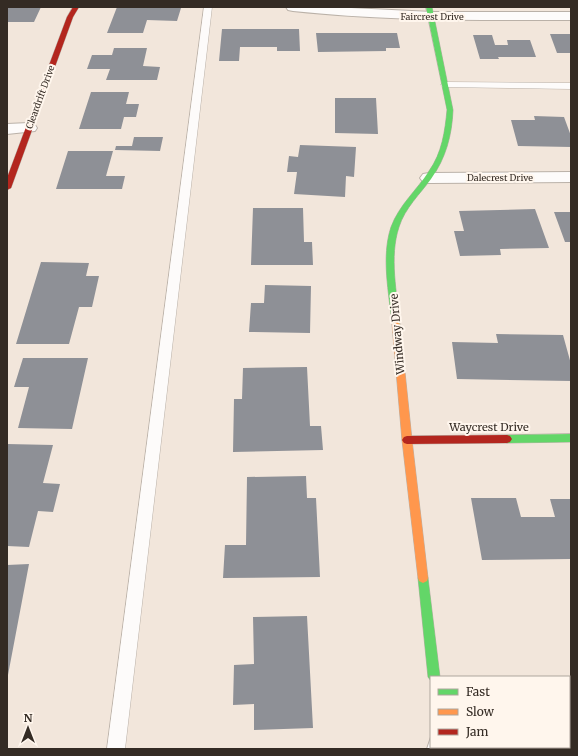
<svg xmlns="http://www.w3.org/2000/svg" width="578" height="756" font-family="Merriweather,serif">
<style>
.building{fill:#8e9096}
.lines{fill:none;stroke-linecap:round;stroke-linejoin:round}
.lane-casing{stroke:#bab1a8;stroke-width:1}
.street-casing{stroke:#bab1a8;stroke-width:2}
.fast-casing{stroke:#bab1a8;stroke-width:1}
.slow-casing{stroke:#bab1a8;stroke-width:1}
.jam-casing{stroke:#bab1a8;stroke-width:1}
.lane{fill:#fdfbfa;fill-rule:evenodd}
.street{fill:#fdfbfa;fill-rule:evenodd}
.fast{fill:#63d668;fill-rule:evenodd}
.slow{fill:#ff974d;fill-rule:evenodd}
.jam{fill:#b3261e;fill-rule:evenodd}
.labels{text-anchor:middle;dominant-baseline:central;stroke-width:4;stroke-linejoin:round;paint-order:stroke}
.far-street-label{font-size:9px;fill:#342b24;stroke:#fff6ed}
.street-label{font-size:11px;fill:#342b24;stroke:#fff6ed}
</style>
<rect width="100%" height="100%" fill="#f2e6db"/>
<path class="building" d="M 7,7 L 41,7 L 34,22 L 7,22 Z
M 117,7 L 181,8 L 177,21 L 147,20 L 143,33 L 107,33 Z
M 222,29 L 299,29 L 300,51 L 277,51 L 277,47 L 240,47 L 239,61 L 219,61 Z
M 316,33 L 397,33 L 400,48 L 386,48 L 386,51 L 318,52 Z
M 550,34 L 571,34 L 571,53 L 557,53 Z
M 473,35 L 492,35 L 495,45 L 508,45 L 507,40 L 530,40 L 536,57 L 498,57 L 499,59 L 480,59 Z
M 114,48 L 147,48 L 143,66 L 160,67 L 157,80 L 106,80 L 110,69 L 87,69 L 92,55 L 112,55 Z
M 91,92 L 129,92 L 126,104 L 139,104 L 136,117 L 124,117 L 121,129 L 79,129 Z
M 335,98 L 376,98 L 378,134 L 335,133 Z
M 534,116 L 564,117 L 571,136 L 571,147 L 518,146 L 511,120 L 535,120 Z
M 134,137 L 163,137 L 160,151 L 115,150 L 116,146 L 132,146 Z
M 300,145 L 356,147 L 354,177 L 346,176 L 345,197 L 294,194 L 297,172 L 287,172 L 289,156 L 298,157 Z
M 68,151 L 113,151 L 106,176 L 125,176 L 122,189 L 56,189 Z
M 253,208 L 303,208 L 304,242 L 312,242 L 313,265 L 251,265 Z
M 535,209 L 549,248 L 500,249 L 501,255 L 460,256 L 454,231 L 464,231 L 459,211 Z
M 554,212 L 571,212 L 571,242 L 565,242 Z
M 41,262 L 89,263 L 86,276 L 99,276 L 92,307 L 79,307 L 69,344 L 16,344 Z
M 265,285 L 311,286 L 310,333 L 249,332 L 251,303 L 264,303 Z
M 496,334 L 563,335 L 571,364 L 571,381 L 457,379 L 452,342 L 498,343 Z
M 23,358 L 88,358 L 72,429 L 18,428 L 29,387 L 14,387 Z
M 307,367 L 310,426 L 321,426 L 323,450 L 233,452 L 234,399 L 242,399 L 243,368 Z
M 7,444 L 53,445 L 43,483 L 60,484 L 53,512 L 38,511 L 29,547 L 7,546 Z
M 306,476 L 307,498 L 316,498 L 320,577 L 223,578 L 225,545 L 246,545 L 247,477 Z
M 471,498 L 516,498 L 521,517 L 555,517 L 550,499 L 571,499 L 571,559 L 482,560 Z
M 29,564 L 8,675 L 7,674 L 7,565 Z
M 307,616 L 313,728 L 254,730 L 254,704 L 233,705 L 234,665 L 254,664 L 253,617 Z
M 569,725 L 571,727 L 571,749 L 539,749 L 540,747 L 569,747 Z"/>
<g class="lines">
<defs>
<path id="lane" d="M 204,7 L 212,7 L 125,749 L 107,749 Z
M 446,82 L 571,83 L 571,89 L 443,87 L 441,85 Z"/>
<path id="street" d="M 286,7 L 331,7 L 432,12 L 571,12 L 571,20 C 478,20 386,21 293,11 L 288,10 Z
M 29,123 L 35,125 L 37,128 L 35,131 L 7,134 L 7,124 Z
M 571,172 L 571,182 L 429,183 L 423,182 L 420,178 L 423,174 L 429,173 Z
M 431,737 L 431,747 L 457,747 L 457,749 L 427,749 Z"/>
<path id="fast" d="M 426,7 L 432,7 L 453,110 C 452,135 446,158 431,179 C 420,194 405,208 399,227 C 389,257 397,293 400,324 L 396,327 L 392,324 C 389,293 381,257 391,227 C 399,205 417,190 429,171 C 442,153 445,131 447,110 Z
M 571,434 L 571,442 L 507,443 L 504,442 L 502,439 L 504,436 L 507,435 Z
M 423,573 L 427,575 L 428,578 L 440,677 L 431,677 L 431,681 L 428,677 L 418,578 L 419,575 Z"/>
<path id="slow" d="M 396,321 L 400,324 L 412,440 L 428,578 L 427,581 L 423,583 L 419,581 L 418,578 L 402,440 L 392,324 Z"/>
<path id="jam" d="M 73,7 L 79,7 L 73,17 L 11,188 L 7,190 L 7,178 L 67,17 Z
M 507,435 L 510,436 L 512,439 L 510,442 L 507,443 L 407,444 L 404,443 L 402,440 L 404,437 L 407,436 Z"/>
</defs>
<use href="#lane" class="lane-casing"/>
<use href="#street" class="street-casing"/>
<use href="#fast" class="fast-casing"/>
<use href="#slow" class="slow-casing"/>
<use href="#jam" class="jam-casing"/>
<use href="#lane" class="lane"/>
<use href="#street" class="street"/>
<use href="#fast" class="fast"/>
<use href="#slow" class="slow"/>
<use href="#jam" class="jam"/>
</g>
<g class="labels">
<g class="far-street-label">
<text x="432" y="16">Faircrest Drive</text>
<text transform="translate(40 97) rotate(-70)">Cleardrift Drive</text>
<text x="500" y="177">Dalecrest Drive</text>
</g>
<g class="street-label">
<text transform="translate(397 334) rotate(-95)">Windway Drive</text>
<text x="489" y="427">Waycrest Drive</text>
</g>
</g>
<rect width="578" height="756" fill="none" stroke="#342b24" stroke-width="16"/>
<rect x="430" y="676" width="140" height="72" fill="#fff6ed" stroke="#aea59d"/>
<rect x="438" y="689" width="20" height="6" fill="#63d668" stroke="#aea59d"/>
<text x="466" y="696" font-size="12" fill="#342b24">Fast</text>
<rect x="438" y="709" width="20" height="6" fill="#ff974d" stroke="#aea59d"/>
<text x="466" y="716" font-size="12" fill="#342b24">Slow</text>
<rect x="438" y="729" width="20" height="6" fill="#b3261e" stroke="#aea59d"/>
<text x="466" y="736" font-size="12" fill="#342b24">Jam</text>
<g transform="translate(28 728)" stroke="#fff6ed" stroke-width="3" paint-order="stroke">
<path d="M0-3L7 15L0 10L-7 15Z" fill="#342b24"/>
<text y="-6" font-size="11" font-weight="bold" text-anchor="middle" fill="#342b24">N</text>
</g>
</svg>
